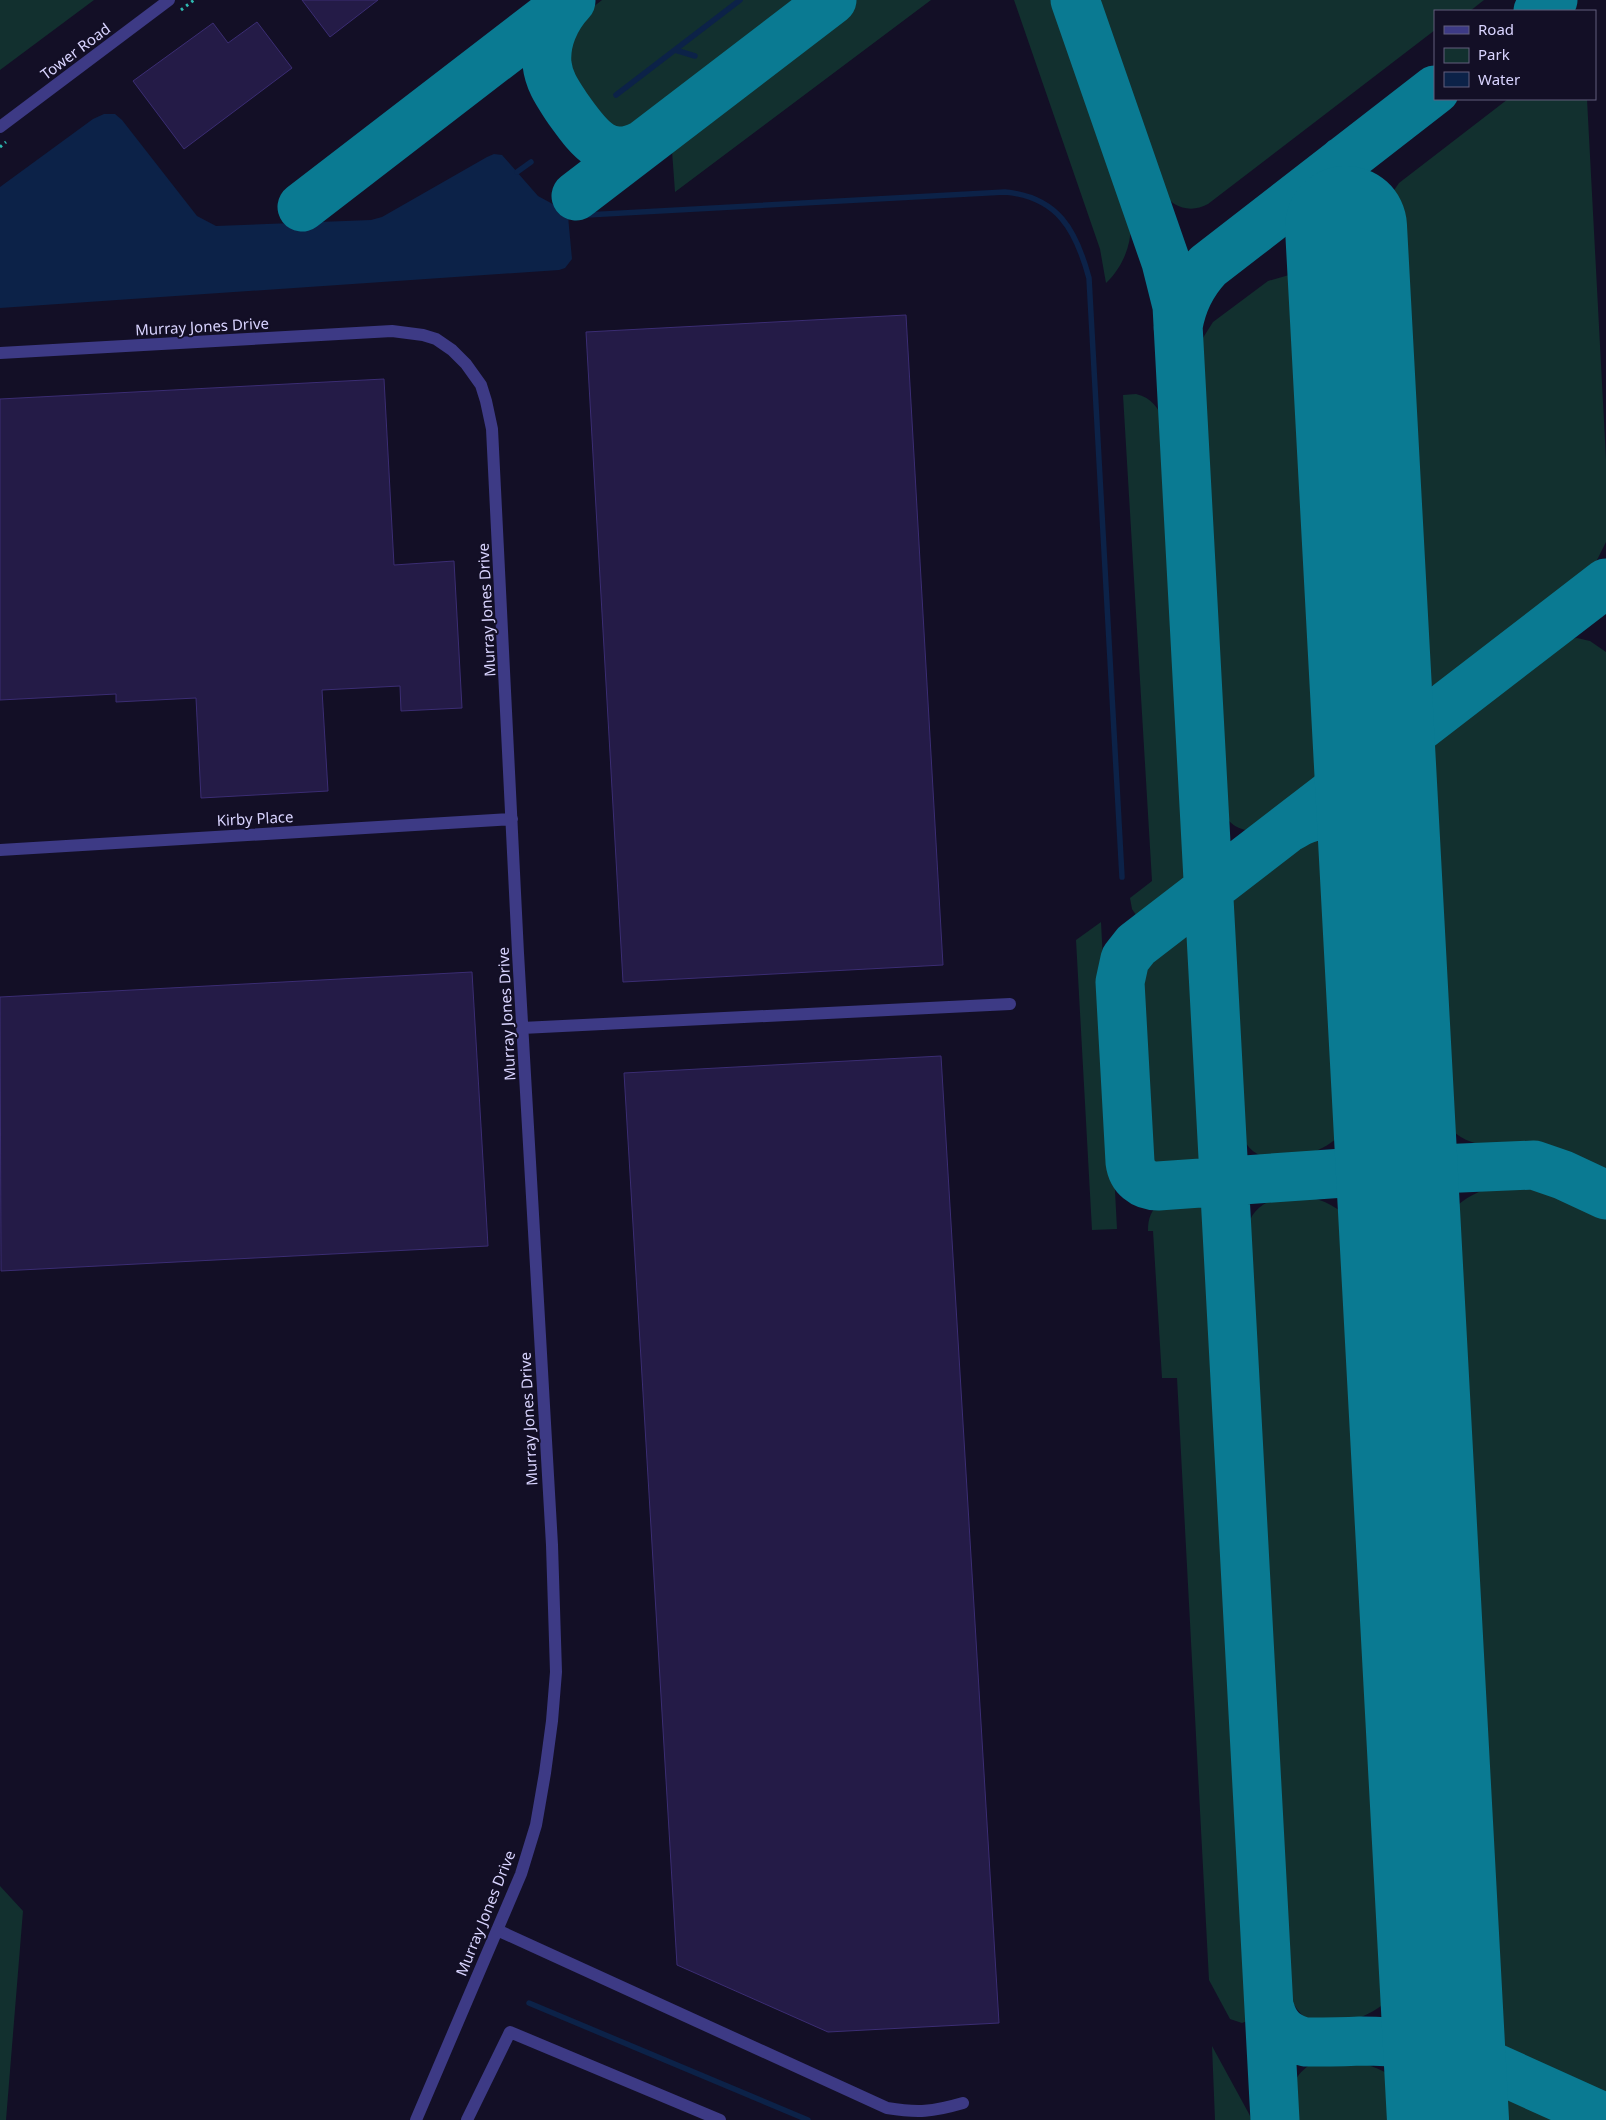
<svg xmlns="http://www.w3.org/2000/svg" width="1606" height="2120" font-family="'Noto Sans',sans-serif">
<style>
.green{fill:#12302f}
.water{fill:#0c2248}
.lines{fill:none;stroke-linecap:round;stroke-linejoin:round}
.stream{stroke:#0c2248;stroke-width:5.5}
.taxiway{stroke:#0a7a92;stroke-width:49}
.runway{stroke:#0a7a92;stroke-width:122}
.building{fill:#241b47;stroke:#3b2d73}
.path{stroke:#2fb8b0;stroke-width:3;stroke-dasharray:2.5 4;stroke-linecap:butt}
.minor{stroke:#3d3a85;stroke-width:12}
.labels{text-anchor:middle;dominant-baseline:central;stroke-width:4;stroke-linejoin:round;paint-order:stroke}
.street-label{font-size:15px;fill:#d9d4ff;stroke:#130f26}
</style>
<rect width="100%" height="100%" fill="#130f26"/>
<path class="green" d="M 0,0 L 94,0 L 0,70 Z
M 602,0 L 813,0 L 647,127 C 607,136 600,138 577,103 C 572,97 567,90 564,84 C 548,50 577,19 602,0 Z
M 851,0 L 931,0 L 675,192 L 671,137 Z
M 1014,0 L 1055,0 L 1130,215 C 1134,240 1124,266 1106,283 L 1100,249 Z
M 1095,0 L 1484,0 L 1470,11 L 1435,11 L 1435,30 L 1208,204 C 1190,214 1172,207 1161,191 Z
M 1508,99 L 1587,99 L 1606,459 L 1606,542 L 1592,570 L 1584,581 L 1450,681 C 1429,693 1408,681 1402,659 L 1379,229 L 1386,202 L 1399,183 Z
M 1289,275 C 1304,279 1312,288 1318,302 L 1340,741 C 1332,784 1288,807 1256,831 C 1238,831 1225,823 1222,805 L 1199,358 L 1201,341 L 1213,322 L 1268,281 Z
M 1136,394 C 1152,398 1159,408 1164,423 L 1189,883 C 1175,897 1158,920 1136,915 L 1132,909 L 1130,898 L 1152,881 L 1123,395 Z
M 1577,638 L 1590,641 L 1606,652 L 1606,1171 C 1585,1171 1568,1154 1549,1149 C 1532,1145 1516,1147 1499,1147 C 1458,1146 1436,1122 1425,1085 L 1410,787 C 1413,767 1421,753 1437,739 L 1563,640 Z
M 1314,841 C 1331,842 1340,848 1347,863 L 1361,1084 C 1358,1099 1356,1116 1347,1128 C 1325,1157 1256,1179 1241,1133 L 1230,907 C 1234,893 1285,854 1299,845 C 1304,842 1309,841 1314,841 Z
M 1101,922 L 1117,1229 L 1092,1230 L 1076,940 Z
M 1188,925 L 1192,926 L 1204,1163 C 1181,1173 1152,1182 1144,1150 L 1134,985 L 1136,973 L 1142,963 Z
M 1516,1184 C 1546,1185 1580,1200 1606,1215 L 1606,2096 L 1506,2050 C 1492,2039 1480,2025 1475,2008 L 1435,1252 C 1443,1205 1471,1188 1516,1184 Z
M 1297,1195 C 1339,1200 1361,1223 1370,1263 L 1408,1955 C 1404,1972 1400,1987 1388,2000 C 1374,2015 1334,2031 1314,2023 C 1300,2017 1291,2002 1286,1988 L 1246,1232 C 1252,1204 1271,1198 1297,1195 Z
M 1195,1198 L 1206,1201 L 1250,2020 L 1242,2023 L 1230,2019 L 1209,1980 L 1177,1378 L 1162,1378 L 1153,1231 L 1148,1231 C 1148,1218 1151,1210 1161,1202 Z
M 0,1886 L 23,1911 L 6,2120 L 0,2120 Z
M 1212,2046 L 1248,2112 L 1252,2120 L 1215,2120 Z
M 1319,2059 C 1367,2061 1403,2066 1416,2120 L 1294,2120 C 1292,2088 1288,2077 1319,2059 Z
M 1510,2097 L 1527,2102 L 1567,2120 L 1482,2120 C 1486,2107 1496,2098 1510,2097 Z"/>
<path class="water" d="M 104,114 L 115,114 L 122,120 L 197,216 L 216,226 L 371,220 L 382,217 L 487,157 L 494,154 L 502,155 L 538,196 L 560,208 L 568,216 L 572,259 L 565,268 L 559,270 L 0,308 L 0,187 L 93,119 Z"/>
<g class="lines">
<path class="stream" d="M 675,50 L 695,56
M 616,95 L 740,0
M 517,172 L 531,162
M 568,216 L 1005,192 C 1058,197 1076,230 1089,278 L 1122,877
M 529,2003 L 808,2120"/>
<path class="taxiway" d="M 1075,0 L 1166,262 L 1177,306 L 1275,2120
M 571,1 C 555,18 545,41 547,64 C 549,82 559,95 568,109 C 587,135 605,164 642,145
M 1538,11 L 1553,0
M 1343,161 L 1346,227
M 576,196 L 832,0
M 302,207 L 571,0
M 1178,327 C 1182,303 1191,284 1208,266 L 1435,90
M 1606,583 L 1136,945 L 1125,959 L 1120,982 L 1130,1162 C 1132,1177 1143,1186 1158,1186 L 1344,1173 L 1534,1165 L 1563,1175 L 1606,1195
M 1292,826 C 1327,802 1370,824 1378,863 L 1385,948
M 1344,1173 C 1372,1169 1388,1148 1392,1121 L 1389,1034
M 1344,1173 C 1370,1176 1390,1191 1396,1217 L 1404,1306
M 1270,2009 C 1275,2028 1287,2038 1306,2042 C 1324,2042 1342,2042 1360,2041 C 1393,2041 1429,2041 1441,2078 C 1446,2091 1446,2106 1447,2120
M 1391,2041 C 1439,2032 1439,1996 1438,1956 C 1437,1938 1437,1920 1436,1902
M 1444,2045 L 1606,2118"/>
<path class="runway" d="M 1346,227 L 1448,2120"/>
</g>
<path class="building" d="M 302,0 L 378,0 L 330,37 Z
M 257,22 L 292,68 L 184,149 L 133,81 L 213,23 L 228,43 Z
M 906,315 L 943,965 L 623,982 L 586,332 Z
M 384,379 L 394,565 L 454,561 L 462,708 L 401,711 L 400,686 L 322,690 L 328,791 L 201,798 L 196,698 L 116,702 L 116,694 L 0,700 L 0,399 Z
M 472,972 L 488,1246 L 1,1271 L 0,997 Z
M 941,1056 L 999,2023 L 828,2032 L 677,1965 L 624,1073 Z"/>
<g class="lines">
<path class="path" d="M 181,10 L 194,0
M 0,147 L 6,142"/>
<path class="minor" d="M 0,127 L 169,0
M 0,353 L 392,331 L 423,335 L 436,339 L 452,350 L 466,364 L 481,385 L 486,401 L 492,429 L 518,953 L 552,1545 L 556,1672 L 552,1721 L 545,1773 L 536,1825 L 521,1874 L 416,2120
M 0,850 L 512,819
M 522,1028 L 1010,1004
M 497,1930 L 887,2108 C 918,2113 932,2112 963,2103
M 467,2120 L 510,2032 L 720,2120"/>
</g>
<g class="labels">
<g class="street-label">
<text transform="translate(75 51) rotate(-37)">Tower Road</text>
<text transform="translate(202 326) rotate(-3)">Murray Jones Drive</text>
<text transform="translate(486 610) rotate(-93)">Murray Jones Drive</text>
<text transform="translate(255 818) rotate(-3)">Kirby Place</text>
<text transform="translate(506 1014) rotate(-93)">Murray Jones Drive</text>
<text transform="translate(528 1419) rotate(-93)">Murray Jones Drive</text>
<text transform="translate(485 1913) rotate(-68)">Murray Jones Drive</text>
</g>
</g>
<rect x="1434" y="10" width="162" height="90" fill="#130f26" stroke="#625e7d"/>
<rect x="1444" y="26" width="25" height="8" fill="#3d3a85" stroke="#625e7d"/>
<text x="1478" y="35" font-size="15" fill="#d9d4ff">Road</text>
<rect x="1444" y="48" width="25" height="15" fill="#12302f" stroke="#625e7d"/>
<text x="1478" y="60" font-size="15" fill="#d9d4ff">Park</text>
<rect x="1444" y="72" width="25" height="15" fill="#0c2248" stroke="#625e7d"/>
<text x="1478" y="85" font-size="15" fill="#d9d4ff">Water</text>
</svg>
